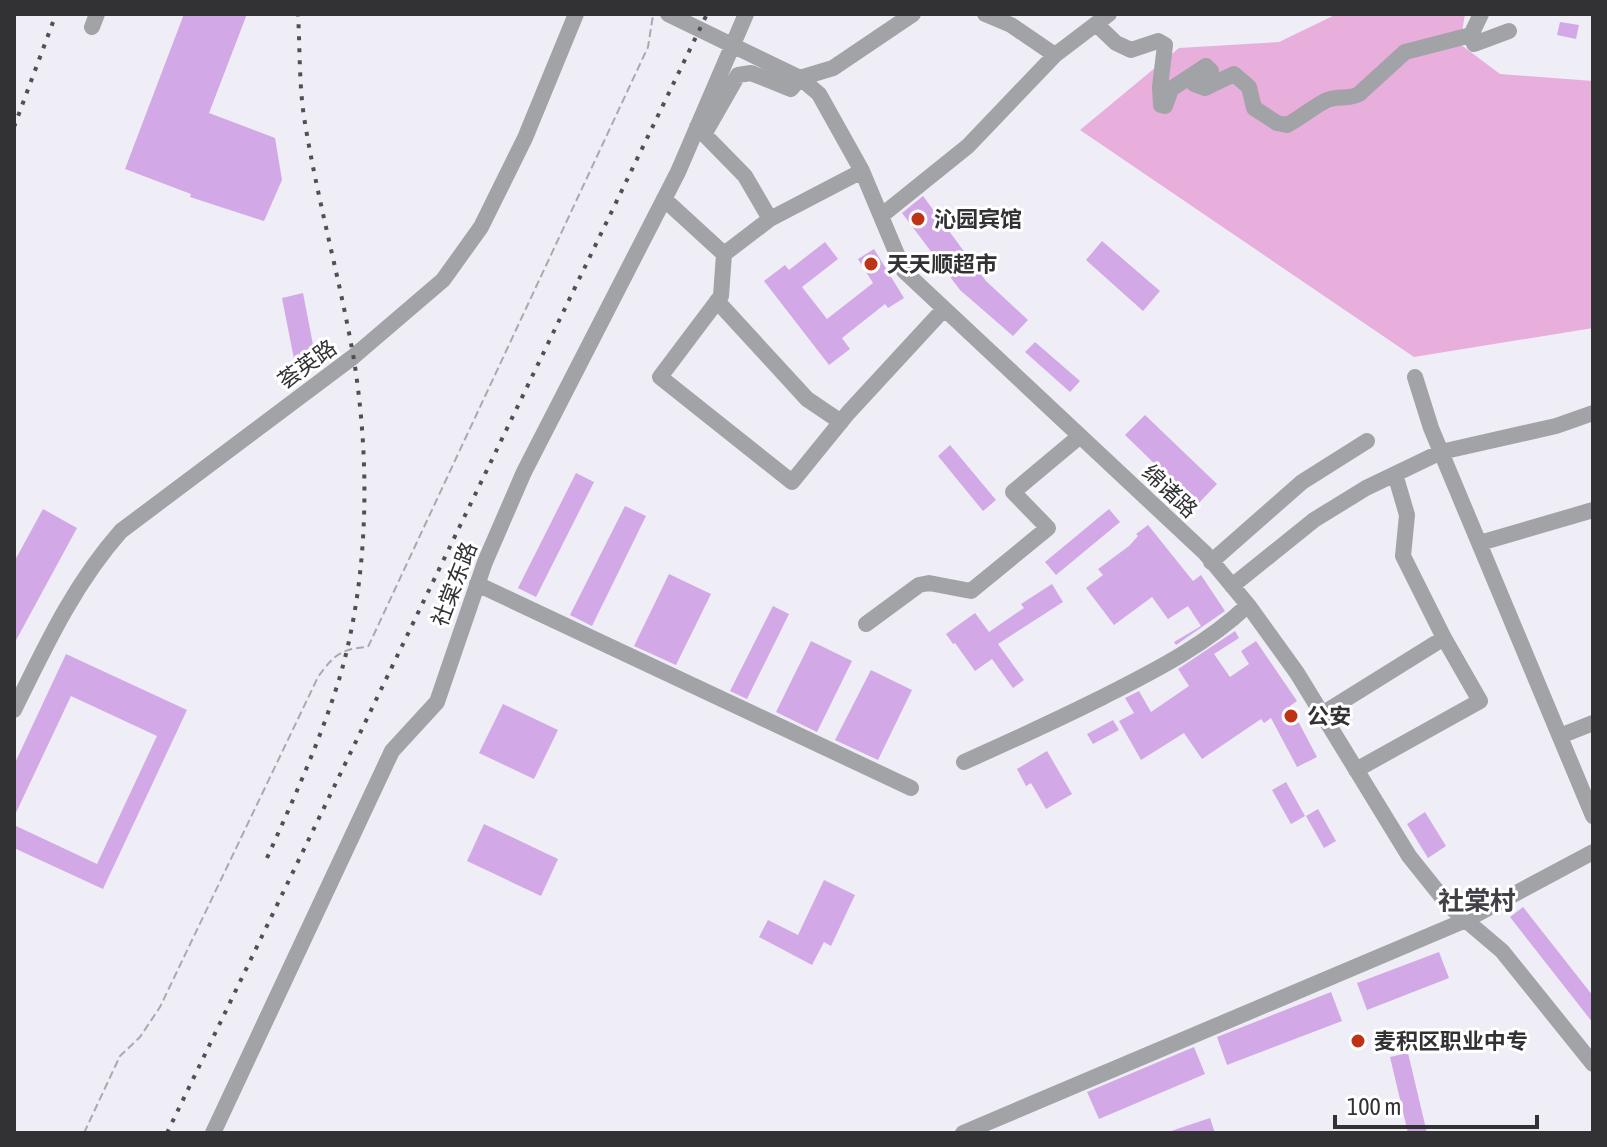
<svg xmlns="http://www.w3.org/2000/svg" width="1607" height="1147" font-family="'Asap Condensed','Noto Sans SC',sans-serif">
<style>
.green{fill:#e8afdc}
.building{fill:#d2a9e6}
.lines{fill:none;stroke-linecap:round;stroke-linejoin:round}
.path{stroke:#aba9b0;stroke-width:2;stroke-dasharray:8 4;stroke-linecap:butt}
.minor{stroke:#a2a3a6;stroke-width:16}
.rail{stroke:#505054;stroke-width:4;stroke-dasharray:4 8;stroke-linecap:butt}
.poi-dot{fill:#be3316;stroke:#fff;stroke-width:3}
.labels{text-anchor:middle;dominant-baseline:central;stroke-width:6;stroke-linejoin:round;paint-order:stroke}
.poi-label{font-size:22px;font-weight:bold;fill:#323235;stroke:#fff;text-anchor:start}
.street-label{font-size:22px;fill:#323235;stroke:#fff}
.quarter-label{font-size:26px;font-weight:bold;fill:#424148;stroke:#fff}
</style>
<rect width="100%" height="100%" fill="#efedf6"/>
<path class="green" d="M 1337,14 L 1465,14 L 1460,44 L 1500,74 L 1593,81 L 1593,328 L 1414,357 L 1080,130 L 1179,48 L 1279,42 Z"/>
<path class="building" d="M 184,14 L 247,14 L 209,113 L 275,138 L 282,180 L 264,221 L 190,197 L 191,194 L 125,169 Z
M 1560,22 L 1579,25 L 1576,39 L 1557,35 Z
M 923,196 L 986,281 L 1028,320 L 1013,336 L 960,290 L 902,213 Z
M 1102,241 L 1160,291 L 1143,311 L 1086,260 Z
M 825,242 L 838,259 L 802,287 L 827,319 L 873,283 L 858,259 L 874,249 L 904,298 L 888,308 L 885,304 L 842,338 L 850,349 L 829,365 L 764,281 L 785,265 L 789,270 Z
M 303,293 L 315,355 L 294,359 L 282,298 Z
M 1035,342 L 1080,381 L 1070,392 L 1025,352 Z
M 1145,415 L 1217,484 L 1197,505 L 1125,435 Z
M 950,445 L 996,500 L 983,511 L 938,456 Z
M 576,473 L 594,482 L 536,597 L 518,588 Z
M 625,506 L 646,516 L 592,626 L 570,615 Z
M 43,509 L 77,528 L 14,644 L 14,562 Z
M 1109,509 L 1120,522 L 1056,575 L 1045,562 Z
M 1148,525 L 1193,581 L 1201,575 L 1225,611 L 1176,645 L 1174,642 L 1201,626 L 1188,606 L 1168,619 L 1152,597 L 1114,625 L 1086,588 L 1103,575 L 1098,569 L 1129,546 L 1138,536 L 1136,534 Z
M 669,574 L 711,594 L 676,665 L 634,646 Z
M 1052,584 L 1063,602 L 998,644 L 1024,680 L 1013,688 L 992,659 L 975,671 L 955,643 L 953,644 L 946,634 L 975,613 L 989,632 L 1024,608 L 1021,604 Z
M 773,606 L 789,614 L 747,699 L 730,691 Z
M 1235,631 L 1239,638 L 1214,654 L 1230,677 L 1249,664 L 1241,651 L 1256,641 L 1297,701 L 1290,706 L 1317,757 L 1297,767 L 1271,718 L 1264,723 L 1261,719 L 1202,759 L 1184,733 L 1141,760 L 1119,721 L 1134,713 L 1125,698 L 1139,691 L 1151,712 L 1189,686 L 1178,669 Z
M 811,641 L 852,661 L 817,732 L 776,712 Z
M 66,654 L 187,710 L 103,889 L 14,848 L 14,825 L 97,864 L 157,736 L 71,696 L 14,817 L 14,765 Z
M 871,670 L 912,690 L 878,760 L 835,740 Z
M 503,704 L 558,730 L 534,779 L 479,753 Z
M 1113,720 L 1119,730 L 1093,744 L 1087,734 Z
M 1047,751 L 1072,794 L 1046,809 L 1031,783 L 1026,786 L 1017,769 Z
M 1286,782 L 1305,816 L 1291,824 L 1272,790 Z
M 1318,809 L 1336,841 L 1324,848 L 1306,816 Z
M 1425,812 L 1446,846 L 1428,858 L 1407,824 Z
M 484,824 L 558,859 L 541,896 L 467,861 Z
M 824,880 L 855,895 L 831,946 L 824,942 L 812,965 L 759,937 L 768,920 L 798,935 Z
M 1523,907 L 1593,996 L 1593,1023 L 1510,917 Z
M 1439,952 L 1449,978 L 1367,1010 L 1357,983 Z
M 1331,992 L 1342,1021 L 1227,1065 L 1217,1037 Z
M 1194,1047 L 1205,1074 L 1099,1119 L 1087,1092 Z
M 1408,1053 L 1427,1133 L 1408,1133 L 1390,1057 Z
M 1210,1118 L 1215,1133 L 1171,1133 L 1171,1131 Z"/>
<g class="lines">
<path class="path" d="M 84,1133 L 120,1056 L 140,1037 L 160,1007 L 318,677 C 334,655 340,649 368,647 L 648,47 L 653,15"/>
<path class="minor" d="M 668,14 L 800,78 L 819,94 L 862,171 L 904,271 L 1205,553 L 1248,605 L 1297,673 L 1409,856 L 1449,906 L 1502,951 L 1593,1064
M 985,14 L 1011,25 L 1055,55
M 1481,14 L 1471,35 L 1474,44 L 1509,31
M 1096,24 L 1116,43 L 1131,50 L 1158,41 L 1165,45 L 1160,87 L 1161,105 L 1165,106 L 1171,89 L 1206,66 L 1211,71 L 1194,84 L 1205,88 L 1234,74 L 1249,87 L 1254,108 L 1277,123 L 1287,125 C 1300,118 1316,105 1327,100 C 1338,95 1349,100 1359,94 L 1405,52 L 1471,35
M 92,27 L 97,14
M 697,127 L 745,176 L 770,219
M 706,131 L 738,75 L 751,73 L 791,89 L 800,78 L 833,68 L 913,14
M 664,199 L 724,254 L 721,296 L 660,377 L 792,482 L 848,413 L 944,309
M 881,216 L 968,146 L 1055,55 L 1109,14
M 724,254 L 770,219 L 862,171
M 717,301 L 807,399 L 841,422
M 1415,377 L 1431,428 L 1593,816
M 1480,543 L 1593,510
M 1211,562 L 1302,482 L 1367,441
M 477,584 L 911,788
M 1232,586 L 1314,520 L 1366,488 L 1441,452 L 1556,426 L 1593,413
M 866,624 L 919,585 L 929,583 L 971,591 L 1048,528 L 1013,492 L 1080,436
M 14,710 C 45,647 74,584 121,531 L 353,357 L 443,280 L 481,227 L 525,138 L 576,14
M 1322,714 L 1444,638
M 1560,736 L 1593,723
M 964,762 C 1011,741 1057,720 1103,697 C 1154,671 1206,645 1248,605
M 1356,770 L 1480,701 L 1444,638 L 1403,556 L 1407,515 L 1395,474
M 213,1133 L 392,751 L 437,702 L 485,562 L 524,472 L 678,172 L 746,14
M 963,1133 L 1466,920 L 1593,852"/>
<path class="rail" d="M 14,127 L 56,14
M 267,858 C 294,798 322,737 341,673 C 369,573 370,462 354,360 C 340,279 317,199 304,117 C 299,83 300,48 298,14
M 167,1133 L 707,14"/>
</g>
<g class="poi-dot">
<circle cx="918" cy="219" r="8"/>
<circle cx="871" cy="264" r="8"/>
<circle cx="1291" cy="716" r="8"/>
<circle cx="1358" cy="1041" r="8"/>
</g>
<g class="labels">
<g class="poi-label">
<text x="934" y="219">沁园宾馆</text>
<text x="887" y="264">天天顺超市</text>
<text x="1307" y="716">公安</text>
<text x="1374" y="1041">麦积区职业中专</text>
</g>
<g class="street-label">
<text transform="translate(307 364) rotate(-36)">荟英路</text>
<text transform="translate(1170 491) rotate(43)">绵诸路</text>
<text transform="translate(454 584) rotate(-69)">社棠东路</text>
</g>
<g class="quarter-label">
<text x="1477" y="901">社棠村</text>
</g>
</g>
<rect width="1607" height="1147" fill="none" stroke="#323235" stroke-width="32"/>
<path d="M1335 1115v12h202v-12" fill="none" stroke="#323235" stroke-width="4"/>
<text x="1347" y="1115" font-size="24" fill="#323235" stroke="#ffffff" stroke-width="6" paint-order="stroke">100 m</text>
</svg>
